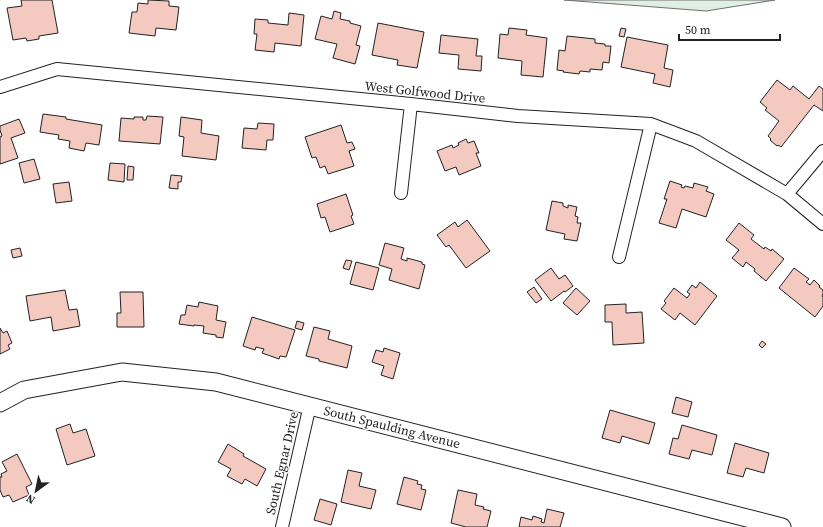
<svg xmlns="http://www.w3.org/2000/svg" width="823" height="527" font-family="'Source Serif 4',serif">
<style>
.green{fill:#e0efe3;stroke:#6f6f6f}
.building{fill:#f3c9c0;stroke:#222}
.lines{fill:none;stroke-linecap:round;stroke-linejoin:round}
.street-casing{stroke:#222;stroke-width:14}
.secondary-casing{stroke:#222;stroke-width:19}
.street{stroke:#fff;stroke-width:12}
.secondary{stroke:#fff;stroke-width:17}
.labels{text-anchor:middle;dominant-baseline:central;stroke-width:3;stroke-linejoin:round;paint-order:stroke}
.street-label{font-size:13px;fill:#222;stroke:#fff}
</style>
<rect width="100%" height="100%" fill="#fff"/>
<path class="green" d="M 564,0 L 775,0 L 706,11 Z"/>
<path class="building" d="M 21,0 L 52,0 L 58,33 L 39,36 L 39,39 L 27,41 L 26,38 L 13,40 L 7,8 L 22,6 Z
M 148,0 L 169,1 L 169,6 L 179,7 L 176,30 L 156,28 L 155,36 L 129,33 L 132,12 L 137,12 L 138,3 L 148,4 Z
M 334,11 L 341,13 L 340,19 L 350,21 L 350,23 L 361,26 L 356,45 L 360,46 L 355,64 L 333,58 L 337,44 L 315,39 L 321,16 L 332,19 Z
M 289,13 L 304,15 L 301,46 L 275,43 L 274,52 L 255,50 L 257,34 L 254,34 L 255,19 L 268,20 L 268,23 L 288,25 Z
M 378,23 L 424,32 L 417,68 L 397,65 L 398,60 L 372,55 Z
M 509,28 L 527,30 L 526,35 L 547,38 L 543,77 L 521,75 L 522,61 L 498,58 L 500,34 L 508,35 Z
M 621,28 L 626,29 L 624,37 L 619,36 Z
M 441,35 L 478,39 L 476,56 L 482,56 L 481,71 L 458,69 L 459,55 L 439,53 Z
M 567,36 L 595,39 L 595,43 L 605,44 L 605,46 L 611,46 L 609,63 L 603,62 L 602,70 L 590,69 L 590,72 L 580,71 L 579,74 L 563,72 L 564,71 L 557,70 L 559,50 L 565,51 Z
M 627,37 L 668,45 L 664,68 L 673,70 L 670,87 L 653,83 L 655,74 L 621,67 Z
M 777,80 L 790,90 L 793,86 L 809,99 L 819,86 L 823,89 L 823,111 L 814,105 L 781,147 L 778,145 L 777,146 L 770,140 L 771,139 L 768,136 L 779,121 L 765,110 L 767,108 L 760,102 Z
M 43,114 L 66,117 L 66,119 L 102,125 L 99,145 L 86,143 L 84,151 L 69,148 L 70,141 L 58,139 L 59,135 L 40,132 Z
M 147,116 L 163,117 L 160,144 L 119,141 L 121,118 L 134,119 L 134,117 L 143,117 L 143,120 L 146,120 Z
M 181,117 L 202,120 L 201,133 L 219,136 L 216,160 L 182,156 L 184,137 L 179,136 Z
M 19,119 L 25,133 L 11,138 L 18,158 L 0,164 L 0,137 L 2,136 L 0,130 L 0,126 Z
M 258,123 L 274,124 L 273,140 L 267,140 L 266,150 L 242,148 L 244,128 L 257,129 Z
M 341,125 L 347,143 L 352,142 L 355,149 L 349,151 L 354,166 L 328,174 L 325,166 L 320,168 L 316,157 L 312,158 L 305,137 Z
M 466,139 L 468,143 L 474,141 L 479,153 L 476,153 L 481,166 L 459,175 L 456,167 L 445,171 L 437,151 L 452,145 L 453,148 L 459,145 L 458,143 Z
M 34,159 L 40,179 L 24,183 L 19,163 Z
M 110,163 L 125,164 L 124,182 L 108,180 Z
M 128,166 L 134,167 L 133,180 L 127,180 Z
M 171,175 L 182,176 L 181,182 L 178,182 L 178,189 L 169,188 Z
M 670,181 L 682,185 L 681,187 L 684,188 L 685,186 L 693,188 L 694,183 L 708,187 L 706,191 L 714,194 L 706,217 L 682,209 L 676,228 L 659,223 L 667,199 L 664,199 Z
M 69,182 L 72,201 L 56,203 L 53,184 Z
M 346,194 L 353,215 L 351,216 L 354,224 L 330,232 L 325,217 L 321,218 L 317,204 Z
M 552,201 L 563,203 L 563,206 L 568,208 L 568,205 L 577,207 L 575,216 L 578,217 L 577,223 L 581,223 L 577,241 L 564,239 L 565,234 L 546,230 Z
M 467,220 L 490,251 L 466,268 L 449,245 L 446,247 L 437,235 L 455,222 L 458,227 Z
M 739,223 L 754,235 L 751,239 L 764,249 L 765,247 L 771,251 L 772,249 L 784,259 L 766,281 L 754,271 L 755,269 L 746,262 L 743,267 L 732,258 L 739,250 L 726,240 Z
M 385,243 L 404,248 L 401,259 L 407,261 L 407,258 L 422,262 L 422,264 L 425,265 L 419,289 L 389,280 L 392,269 L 379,265 Z
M 20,248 L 22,256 L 13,258 L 11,250 Z
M 346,260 L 352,261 L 349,270 L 343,268 Z
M 356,262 L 379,268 L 373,290 L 350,284 Z
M 551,268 L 559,279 L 565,275 L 573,286 L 565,292 L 564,291 L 551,301 L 535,280 Z
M 794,268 L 809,279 L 806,282 L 810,285 L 814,280 L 820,286 L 819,287 L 823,290 L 823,294 L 822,296 L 823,297 L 823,306 L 815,317 L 779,288 Z
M 700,282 L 717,296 L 695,325 L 680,313 L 675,320 L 661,309 L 666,303 L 664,301 L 674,288 L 687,298 L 690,294 L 687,292 L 692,285 L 696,288 Z
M 534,287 L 542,299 L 536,303 L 527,292 Z
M 576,288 L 590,301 L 577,315 L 563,303 Z
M 65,290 L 69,310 L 77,309 L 80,326 L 53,331 L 51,317 L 30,321 L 26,296 Z
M 120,292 L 143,292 L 144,327 L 117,327 L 117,313 L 121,313 Z
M 199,302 L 218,306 L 216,320 L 226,322 L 223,338 L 216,337 L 216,335 L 203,333 L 204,326 L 194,325 L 194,326 L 179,324 L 181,315 L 185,315 L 187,305 L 198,307 Z
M 626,304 L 626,313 L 642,312 L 644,343 L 613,345 L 612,322 L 605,322 L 605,305 Z
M 252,317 L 295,330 L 286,357 L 280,356 L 279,359 L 262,353 L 264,349 L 256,347 L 255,350 L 243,346 Z
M 297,321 L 304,323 L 302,330 L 295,328 Z
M 314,327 L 330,331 L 328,339 L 352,346 L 347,368 L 319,361 L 319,359 L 306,356 Z
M 0,328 L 3,333 L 7,331 L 12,343 L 8,345 L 10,349 L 0,354 Z
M 762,341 L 766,344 L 762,348 L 759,345 Z
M 384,348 L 400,353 L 393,379 L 381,375 L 384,366 L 372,362 L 376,350 L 383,352 Z
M 676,397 L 692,402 L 688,417 L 672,413 Z
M 610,410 L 655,423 L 649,444 L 622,436 L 620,443 L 602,438 Z
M 70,424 L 73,433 L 86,429 L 95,456 L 67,465 L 56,429 Z
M 682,425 L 717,435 L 712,455 L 692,450 L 689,459 L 669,454 L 673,438 L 678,439 Z
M 735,443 L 769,453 L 764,473 L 746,468 L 743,477 L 727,473 Z
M 228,444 L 244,454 L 243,456 L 266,469 L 257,486 L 245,479 L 242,484 L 227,476 L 231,469 L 218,462 Z
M 17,454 L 32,484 L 26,487 L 29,495 L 13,502 L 9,495 L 3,497 L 0,490 L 0,477 L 2,477 L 1,474 L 7,471 L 2,462 Z
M 348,470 L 362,473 L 359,486 L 376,490 L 371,509 L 341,502 Z
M 404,477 L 418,481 L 417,484 L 422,485 L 421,489 L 426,490 L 421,510 L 397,504 Z
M 458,490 L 477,494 L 475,505 L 484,507 L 483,509 L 491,511 L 487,527 L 466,527 L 451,523 Z
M 320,499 L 337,504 L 331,525 L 314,520 Z
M 547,509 L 564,513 L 560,527 L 519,527 L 521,517 L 532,520 L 533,516 L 542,519 L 541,522 L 544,523 Z"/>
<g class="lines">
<defs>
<path id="street" d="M 0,87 L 57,69 L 411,104 L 518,116 L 651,124 L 696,141 L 787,194 L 823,224
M 401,193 L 411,104
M 787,194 L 823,151
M 619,257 L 651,124
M 282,527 L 310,405"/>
<path id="secondary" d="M 0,403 L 24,390 L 122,372 L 216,382 L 782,527"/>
</defs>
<use href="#street" class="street-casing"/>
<use href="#secondary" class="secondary-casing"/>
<use href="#street" class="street"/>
<use href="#secondary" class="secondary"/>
</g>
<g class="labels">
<g class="street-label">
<text transform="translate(425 92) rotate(6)">West Golfwood Drive</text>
<text transform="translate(392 427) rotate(14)">South Spaulding Avenue</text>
<text transform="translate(282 463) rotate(-77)">South Egnar Drive</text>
</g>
</g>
<g transform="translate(36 491) rotate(213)" stroke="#ffffff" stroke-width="3" paint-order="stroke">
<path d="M0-3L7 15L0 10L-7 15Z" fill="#222222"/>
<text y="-6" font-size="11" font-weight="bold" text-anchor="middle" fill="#222222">N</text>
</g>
<path d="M679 34v6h101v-6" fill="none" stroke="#222222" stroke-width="2"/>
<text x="685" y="34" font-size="12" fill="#222222" stroke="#ffffff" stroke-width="3" paint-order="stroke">50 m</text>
</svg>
